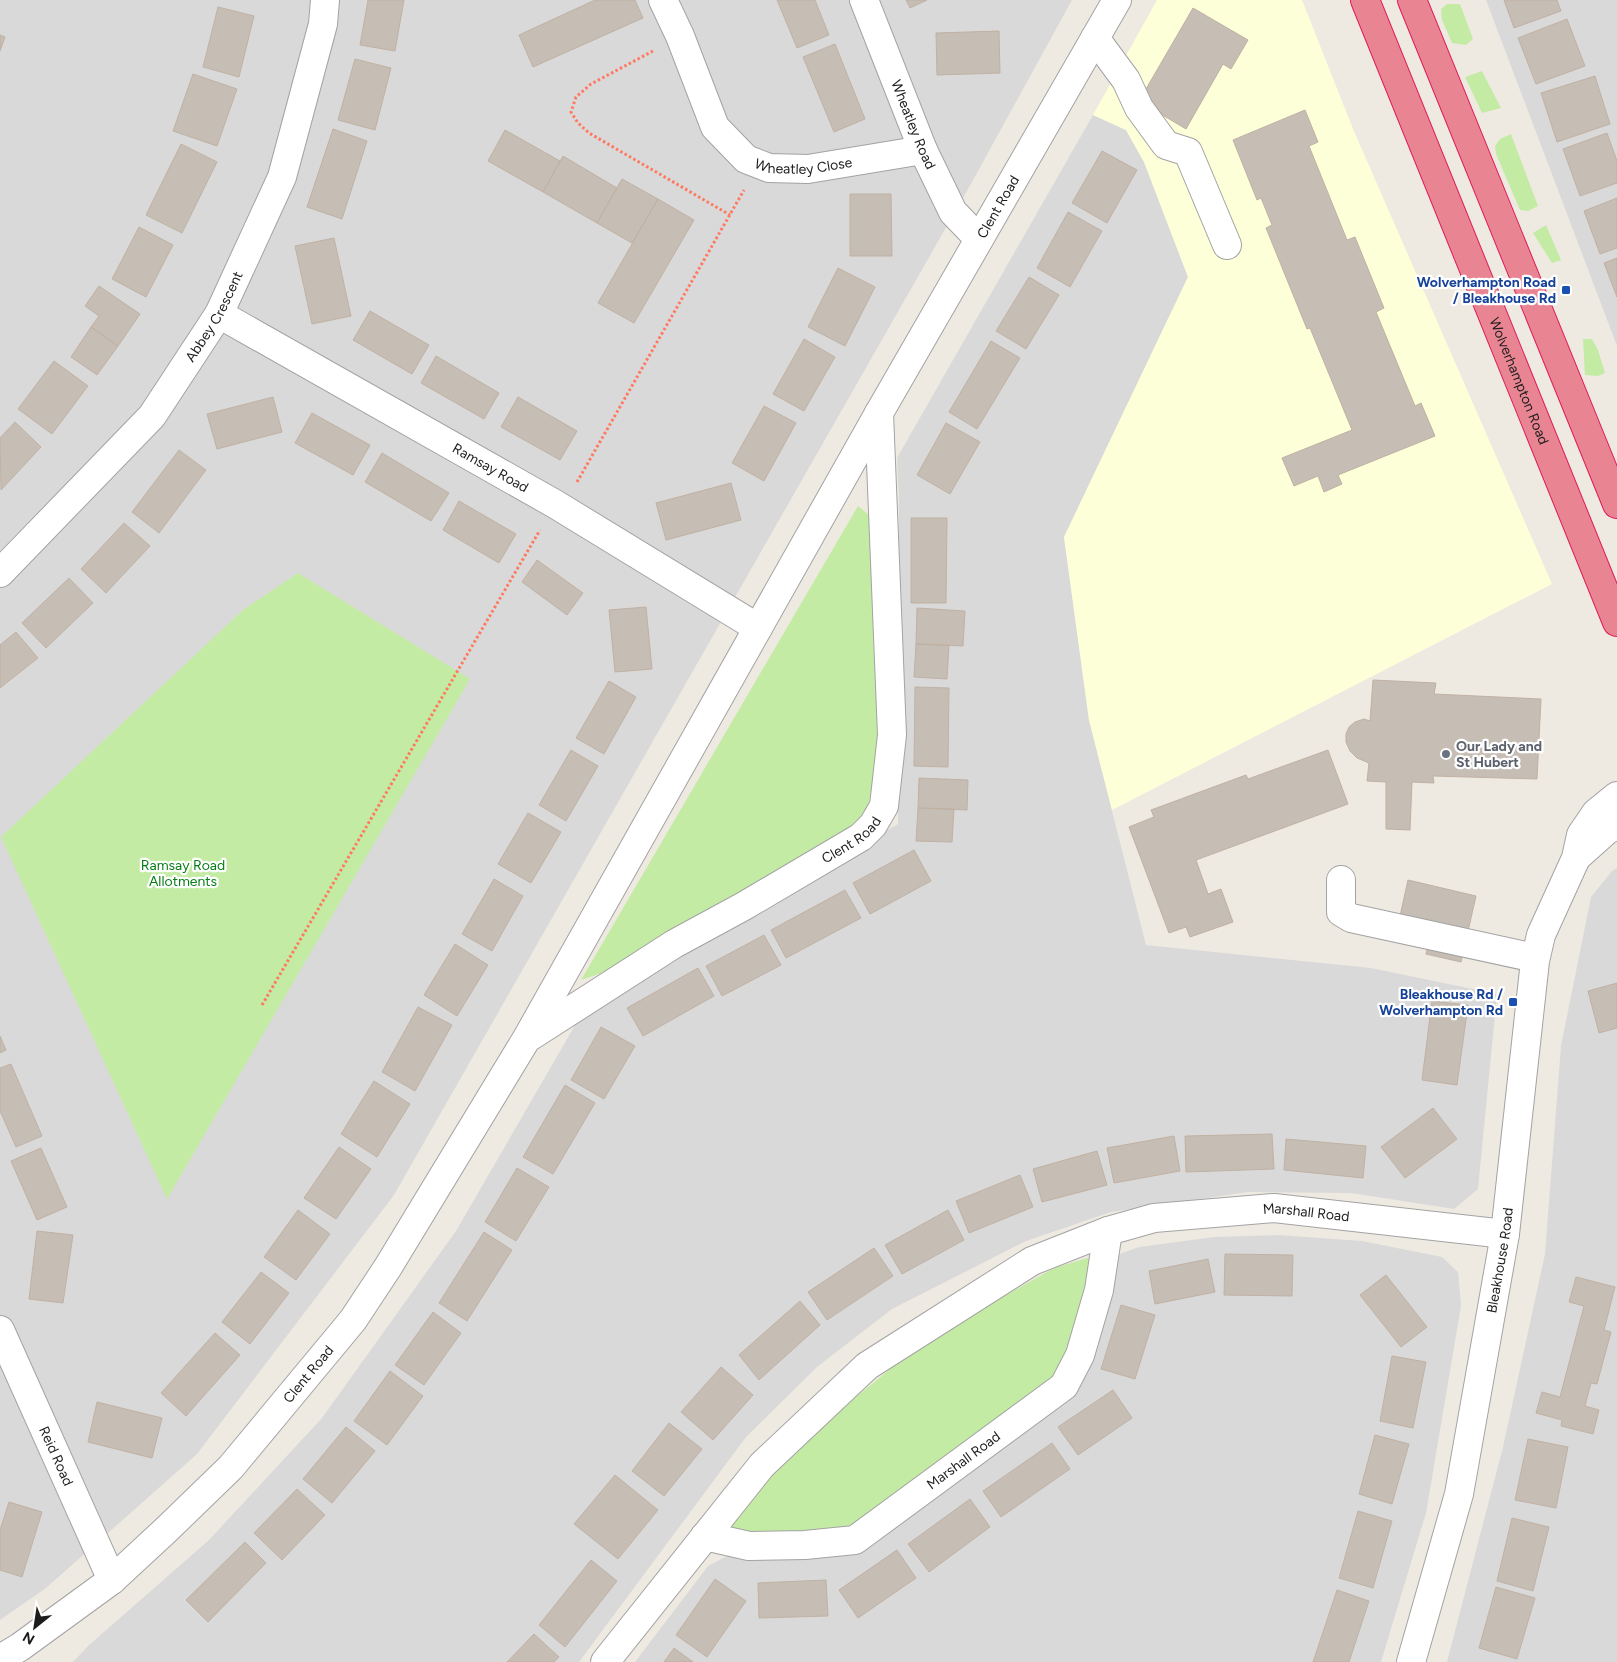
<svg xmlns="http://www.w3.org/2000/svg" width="1617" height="1662" font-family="Figtree,sans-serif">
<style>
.residential{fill:#dad9d9}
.education{fill:#fdffd9}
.grass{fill:#c4eba4}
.building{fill:#c6bdb4;stroke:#c0b1a3}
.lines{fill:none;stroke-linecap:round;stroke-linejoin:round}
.minor-casing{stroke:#a3a3a3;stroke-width:30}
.highway-casing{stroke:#de1c56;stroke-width:30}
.path{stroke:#ff7961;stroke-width:3;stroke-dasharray:2.5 2.5;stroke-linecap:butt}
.minor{stroke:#fff;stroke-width:28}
.highway{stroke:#e98593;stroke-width:28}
.transit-dot{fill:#1a4fb4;stroke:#fff;stroke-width:2}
.worship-dot{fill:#6b7280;stroke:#fff;stroke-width:2}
.labels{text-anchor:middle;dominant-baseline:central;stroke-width:4.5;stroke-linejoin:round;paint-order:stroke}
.street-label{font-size:14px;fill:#1c1c1c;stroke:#fff}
.transit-label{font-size:14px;font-weight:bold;fill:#164399;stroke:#fff;text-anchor:end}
.worship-label{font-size:14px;font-weight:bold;fill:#5b616d;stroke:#fff;text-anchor:start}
.park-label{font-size:14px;fill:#077d16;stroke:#fff}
</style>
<rect width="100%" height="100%" fill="#eeeae1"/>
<path class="residential" d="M 0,0 L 1072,0 L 972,182 L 394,1195 L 197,1454 L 46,1588 L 0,1620 Z
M 1486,0 L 1617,0 L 1617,346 Z
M 1093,115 L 1126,130 L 1144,162 L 1188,277 L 1064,537 L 1089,720 L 1146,945 L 1371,968 L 1497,994 L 1478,1189 L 1454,1209 L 1351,1193 L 1248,1192 L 1111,1212 L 1026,1241 L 892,1309 L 817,1367 L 746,1437 L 579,1662 L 73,1662 L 88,1646 L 209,1540 L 322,1418 L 456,1231 L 585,1008 L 898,824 L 899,498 L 897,458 Z
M 1617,868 L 1617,1662 L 1447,1662 L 1503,1447 L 1545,1254 L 1561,1046 L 1591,897 L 1612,871 Z
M 1278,1235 L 1362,1241 L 1442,1257 L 1458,1272 L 1461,1306 L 1426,1513 L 1381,1662 L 635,1662 L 708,1566 L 727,1556 L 838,1555 L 1072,1389 L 1117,1255 L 1139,1247 L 1214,1237 Z"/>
<path class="education" d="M 1157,0 L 1302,0 L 1353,129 L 1552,584 L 1112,810 L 1089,720 L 1064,537 L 1188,277 L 1144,162 L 1126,130 L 1093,115 Z"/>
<path class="grass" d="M 1447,4 L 1460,4 L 1473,39 L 1466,45 L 1452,43 L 1442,20 L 1441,9 Z
M 1482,71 L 1501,108 L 1482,113 L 1465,77 Z
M 1511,134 L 1538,206 L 1528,211 L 1520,210 L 1496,154 L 1495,146 L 1500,139 Z
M 1546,225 L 1561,260 L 1552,263 L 1533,233 Z
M 1583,339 L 1592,339 L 1598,350 L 1605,373 L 1598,376 L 1585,375 Z
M 858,506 L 874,519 L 873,635 L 879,756 L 866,815 L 841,838 L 611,970 L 581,980 Z
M 298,573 L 470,679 L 167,1199 L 1,837 L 243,610 Z
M 1091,1257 L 1080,1306 L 1061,1368 L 1048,1385 L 847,1533 L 746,1539 L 728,1527 L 795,1447 L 923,1342 L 1054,1268 Z"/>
<path class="building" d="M 368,0 L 404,0 L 395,51 L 360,45 Z
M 595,0 L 635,0 L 643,18 L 533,67 L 519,35 Z
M 777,0 L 815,0 L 829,35 L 797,48 Z
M 906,0 L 927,0 L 910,8 Z
M 1504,0 L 1557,0 L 1561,11 L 1514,28 Z
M 218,7 L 254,16 L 239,77 L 203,67 Z
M 1193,8 L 1248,40 L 1231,69 L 1223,64 L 1186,129 L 1139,101 Z
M 1567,19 L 1585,66 L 1536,84 L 1518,38 Z
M 999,31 L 1000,73 L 937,75 L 936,33 Z
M 0,35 L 5,37 L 0,51 Z
M 835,44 L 865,119 L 834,132 L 803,57 Z
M 355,59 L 391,68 L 375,130 L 338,120 Z
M 193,74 L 237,89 L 217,146 L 173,131 Z
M 1595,76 L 1610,124 L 1557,142 L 1541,93 Z
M 1305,110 L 1318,142 L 1309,146 L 1347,240 L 1355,237 L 1384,308 L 1376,312 L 1415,406 L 1421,403 L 1435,436 L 1338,475 L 1342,484 L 1324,492 L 1318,476 L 1294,486 L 1282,458 L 1352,430 L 1310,328 L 1307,329 L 1266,228 L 1272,225 L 1261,198 L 1257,200 L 1233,140 Z
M 333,129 L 367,141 L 342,219 L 307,207 Z
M 505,130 L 560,161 L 543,192 L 488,161 Z
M 1607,133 L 1617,161 L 1617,183 L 1580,196 L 1563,149 Z
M 181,144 L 217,162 L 182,233 L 146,215 Z
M 1102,151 L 1137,170 L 1107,223 L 1072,203 Z
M 563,156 L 617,188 L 597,223 L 543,192 Z
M 622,179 L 658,199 L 632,243 L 597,223 Z
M 850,194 L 891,194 L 892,256 L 850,256 Z
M 1617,198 L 1617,248 L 1600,254 L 1584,211 Z
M 658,199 L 694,220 L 634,323 L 598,303 Z
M 1068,212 L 1102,231 L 1070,287 L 1037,268 Z
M 139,227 L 173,245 L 146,297 L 112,279 Z
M 334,238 L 351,316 L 312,324 L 295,246 Z
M 1617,258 L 1617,297 L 1604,263 Z
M 838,268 L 875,287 L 845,346 L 808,327 Z
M 1029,277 L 1059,295 L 1026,349 L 996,331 Z
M 99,286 L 140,314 L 118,346 L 91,327 L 99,316 L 85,306 Z
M 370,311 L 429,345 L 412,374 L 353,340 Z
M 91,327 L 118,346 L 97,375 L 71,357 Z
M 804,339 L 835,357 L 804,411 L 773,394 Z
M 991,341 L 1020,358 L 977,429 L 949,412 Z
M 436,356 L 499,393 L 484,419 L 421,383 Z
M 54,361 L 88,386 L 52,434 L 18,409 Z
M 273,397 L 282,432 L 217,449 L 207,414 Z
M 518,397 L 577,431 L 560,460 L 501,427 Z
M 764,406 L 796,423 L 764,481 L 732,463 Z
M 312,413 L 370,445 L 353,475 L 295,443 Z
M 15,422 L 41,447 L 1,490 L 0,438 Z
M 946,423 L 980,442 L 950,494 L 917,475 Z
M 179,450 L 206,470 L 159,533 L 132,512 Z
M 382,453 L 449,493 L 431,521 L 365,482 Z
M 731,483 L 741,520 L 666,540 L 656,503 Z
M 459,501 L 516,534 L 499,563 L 443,530 Z
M 911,518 L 947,518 L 946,603 L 911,603 Z
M 124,523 L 150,546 L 106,593 L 81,569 Z
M 537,560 L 583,593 L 567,615 L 522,582 Z
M 69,578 L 93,603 L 46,648 L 22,623 Z
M 646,607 L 652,669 L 615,672 L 609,610 Z
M 917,608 L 965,611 L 963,646 L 916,644 Z
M 16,632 L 38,658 L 0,688 L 0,645 Z
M 916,644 L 949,645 L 947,679 L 914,677 Z
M 1373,680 L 1436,683 L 1434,694 L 1541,699 L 1537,779 L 1433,776 L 1434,783 L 1412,782 L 1410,830 L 1386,829 L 1386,782 L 1367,781 L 1369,763 L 1357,758 L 1350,751 L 1346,742 L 1346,734 L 1349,727 L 1355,722 L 1364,719 L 1370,721 Z
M 609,681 L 636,697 L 604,754 L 576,738 Z
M 915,687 L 949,688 L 948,767 L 914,766 Z
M 571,750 L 598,766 L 566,821 L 539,805 Z
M 1328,750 L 1348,804 L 1196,860 L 1208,894 L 1221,889 L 1233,922 L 1190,937 L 1186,927 L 1169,933 L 1129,827 L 1154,817 L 1151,810 L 1246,775 L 1248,779 Z
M 919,778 L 968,780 L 967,810 L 918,808 Z
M 918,808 L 954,809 L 952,842 L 916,841 Z
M 528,813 L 561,832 L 531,883 L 498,864 Z
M 914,850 L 931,881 L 870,914 L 853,883 Z
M 494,879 L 523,896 L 492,951 L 462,934 Z
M 1408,880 L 1476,896 L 1461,962 L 1426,954 L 1433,924 L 1400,916 Z
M 845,890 L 861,918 L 786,958 L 771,930 Z
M 764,935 L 781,965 L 722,996 L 706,966 Z
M 455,944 L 488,965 L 457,1016 L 424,995 Z
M 698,968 L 714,996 L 643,1036 L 627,1008 Z
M 1617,983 L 1617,1028 L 1599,1033 L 1588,991 Z
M 1432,1001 L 1468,1005 L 1457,1085 L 1422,1080 Z
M 418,1007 L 452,1025 L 415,1091 L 382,1072 Z
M 601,1027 L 635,1046 L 604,1099 L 571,1080 Z
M 0,1036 L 6,1050 L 0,1053 Z
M 11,1064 L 42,1136 L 16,1147 L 0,1111 L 0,1068 Z
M 374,1081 L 410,1104 L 377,1157 L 341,1134 Z
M 565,1085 L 595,1103 L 553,1174 L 523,1157 Z
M 1433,1108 L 1457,1139 L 1405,1178 L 1381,1147 Z
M 1272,1134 L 1274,1169 L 1186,1172 L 1185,1136 Z
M 1174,1136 L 1180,1171 L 1114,1183 L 1107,1148 Z
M 1286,1139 L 1366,1146 L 1363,1178 L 1284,1170 Z
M 339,1147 L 371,1169 L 336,1219 L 304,1198 Z
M 41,1148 L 67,1207 L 37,1220 L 11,1161 Z
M 1097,1151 L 1107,1185 L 1042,1202 L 1033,1169 Z
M 517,1168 L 549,1187 L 516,1241 L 485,1222 Z
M 1020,1175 L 1033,1207 L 969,1233 L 956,1201 Z
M 298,1210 L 330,1234 L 296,1280 L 264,1257 Z
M 948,1210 L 964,1240 L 902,1274 L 885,1245 Z
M 37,1231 L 73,1235 L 63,1303 L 29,1299 Z
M 484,1232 L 512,1250 L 467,1321 L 439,1303 Z
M 874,1248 L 893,1276 L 827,1320 L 808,1292 Z
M 1225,1254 L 1293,1255 L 1292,1296 L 1224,1295 Z
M 1208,1259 L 1215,1292 L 1155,1304 L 1149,1271 Z
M 261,1272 L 289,1293 L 250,1344 L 222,1322 Z
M 1386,1275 L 1427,1327 L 1401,1347 L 1360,1295 Z
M 1576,1277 L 1615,1287 L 1604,1330 L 1611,1332 L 1597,1384 L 1591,1383 L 1585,1406 L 1599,1410 L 1593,1434 L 1561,1426 L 1562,1420 L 1536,1413 L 1542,1392 L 1560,1397 L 1584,1306 L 1569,1302 Z
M 800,1301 L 820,1325 L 759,1380 L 739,1355 Z
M 1121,1305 L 1155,1315 L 1135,1379 L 1101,1369 Z
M 433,1312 L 461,1333 L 424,1385 L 395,1365 Z
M 215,1333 L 240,1355 L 186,1416 L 161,1393 Z
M 1392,1356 L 1426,1362 L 1413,1428 L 1380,1421 Z
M 721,1367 L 753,1395 L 713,1440 L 681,1412 Z
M 390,1371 L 423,1396 L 387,1445 L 354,1421 Z
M 1113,1390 L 1132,1418 L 1078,1455 L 1058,1427 Z
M 97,1402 L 162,1418 L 152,1458 L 88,1442 Z
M 669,1423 L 702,1449 L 664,1496 L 632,1471 Z
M 346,1427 L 375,1451 L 332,1503 L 303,1479 Z
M 1375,1435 L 1409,1444 L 1392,1504 L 1359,1494 Z
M 1528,1439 L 1568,1447 L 1556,1508 L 1515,1500 Z
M 1052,1443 L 1070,1469 L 1001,1517 L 983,1491 Z
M 615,1475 L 658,1510 L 618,1559 L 574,1524 Z
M 297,1489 L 325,1515 L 282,1560 L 254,1533 Z
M 970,1499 L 990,1527 L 929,1572 L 908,1544 Z
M 9,1502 L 42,1512 L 22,1577 L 0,1570 L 0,1530 Z
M 1358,1511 L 1392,1521 L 1373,1588 L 1339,1578 Z
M 1512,1518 L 1549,1527 L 1533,1591 L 1497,1581 Z
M 245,1542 L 266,1563 L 208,1622 L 186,1600 Z
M 897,1550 L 916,1578 L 858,1618 L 839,1590 Z
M 591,1560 L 617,1581 L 565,1647 L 539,1625 Z
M 715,1579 L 746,1601 L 707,1657 L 676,1635 Z
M 826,1580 L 828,1616 L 759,1618 L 758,1583 Z
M 1496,1587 L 1535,1598 L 1517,1659 L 1479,1648 Z
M 1337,1590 L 1369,1601 L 1349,1662 L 1313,1662 Z
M 534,1634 L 559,1657 L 554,1662 L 507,1662 Z
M 674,1648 L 693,1662 L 664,1662 Z"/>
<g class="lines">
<defs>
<g id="minor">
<path id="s1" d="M 663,0 L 680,36 L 715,127 L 746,159 L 769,168 L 808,169 L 923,150"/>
<path id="s2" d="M 864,0 L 923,150 L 953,212 L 979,239"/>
<path d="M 1095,38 L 1126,80 L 1139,108 L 1166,145 L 1188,152 L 1227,245"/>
<path id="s3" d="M 219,314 L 555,504 L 758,628"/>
<path id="s4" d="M 0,573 L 152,416 L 219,314 L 282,177 L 323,24 L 325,0"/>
<path d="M 1579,855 L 1607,830 L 1617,825"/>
<path d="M 1341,880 L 1341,912 L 1351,918 L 1535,958"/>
<path id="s5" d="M 531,1036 L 674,944 L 744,906 L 861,837 L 873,825 L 884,806 L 892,735 L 879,413"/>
<path id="s6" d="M 0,1330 L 112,1580"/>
<path id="s7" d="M 705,1536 L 749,1546 L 805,1545 L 855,1540 L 1064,1386 L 1080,1355 L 1099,1290 L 1108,1231"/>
<path id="s8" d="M 0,1659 L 20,1647 L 112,1580 L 166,1530 L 231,1467 L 353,1320 L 388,1267 L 527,1038 L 879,413 L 1117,0"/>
<path id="s9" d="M 605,1662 L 762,1465 L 867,1366 L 1032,1261 L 1108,1231 L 1154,1218 L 1274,1208 L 1505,1234"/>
<path id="s10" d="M 1411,1662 L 1459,1494 L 1505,1234 L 1535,961 L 1541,935 L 1576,858 L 1581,835 L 1596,813 L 1617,796"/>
</g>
<g id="highway">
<path id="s11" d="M 1365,0 L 1617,622"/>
<path d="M 1412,0 L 1617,504"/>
</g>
</defs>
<use href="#minor" class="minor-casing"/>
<use href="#highway" class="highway-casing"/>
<path class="path" d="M 653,51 L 591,84 L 576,97 L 571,112 L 578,123 L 589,133 L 730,215
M 577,482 L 744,190
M 262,1005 L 540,530"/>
<use href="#minor" class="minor"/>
<use href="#highway" class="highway"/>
</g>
<g class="transit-dot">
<rect x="1561" y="285" width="10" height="10" rx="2.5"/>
<rect x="1508" y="997" width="10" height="10" rx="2.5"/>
</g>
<circle class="worship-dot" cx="1446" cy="754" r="5"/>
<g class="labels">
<g class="street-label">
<text stroke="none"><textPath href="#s2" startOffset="134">Wheatley Road</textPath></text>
<text stroke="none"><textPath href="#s1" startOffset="241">Wheatley Close</textPath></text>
<text stroke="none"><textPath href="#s8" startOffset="1779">Clent Road</textPath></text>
<text stroke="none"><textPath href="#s4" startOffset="336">Abbey Crescent</textPath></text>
<text stroke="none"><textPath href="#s11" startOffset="411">Wolverhampton Road</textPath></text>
<text stroke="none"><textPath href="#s3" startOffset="312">Ramsay Road</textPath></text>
<text stroke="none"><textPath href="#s5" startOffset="376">Clent Road</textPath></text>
<text stroke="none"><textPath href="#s9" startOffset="874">Marshall Road</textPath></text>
<text stroke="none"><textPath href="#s10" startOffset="412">Bleakhouse Road</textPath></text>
<text stroke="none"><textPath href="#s8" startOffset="422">Clent Road</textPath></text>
<text stroke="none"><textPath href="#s6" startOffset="138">Reid Road</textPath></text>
<text stroke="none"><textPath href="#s7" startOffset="286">Marshall Road</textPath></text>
</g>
<g class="transit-label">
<text x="1556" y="282">Wolverhampton Road<tspan x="1556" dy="16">/ Bleakhouse Rd</tspan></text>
<text x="1503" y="994">Bleakhouse Rd /<tspan x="1503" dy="16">Wolverhampton Rd</tspan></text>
</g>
<g class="worship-label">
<text x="1456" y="746">Our Lady and<tspan x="1456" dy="16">St Hubert</tspan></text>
</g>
<g class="park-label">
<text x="183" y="865">Ramsay Road<tspan x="183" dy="16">Allotments</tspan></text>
</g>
</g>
<g transform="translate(35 1627) rotate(210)" stroke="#ffffff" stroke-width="4" paint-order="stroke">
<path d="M0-4L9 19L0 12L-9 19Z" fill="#1c1c1c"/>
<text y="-8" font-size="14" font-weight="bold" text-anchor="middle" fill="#1c1c1c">N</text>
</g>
</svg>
